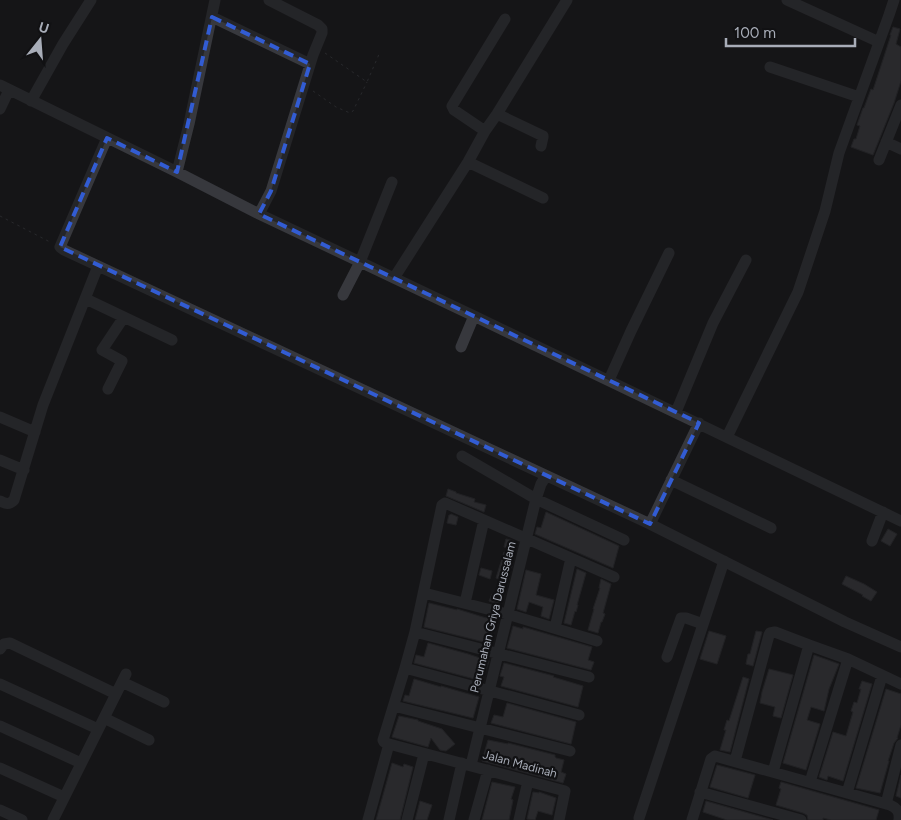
<svg xmlns="http://www.w3.org/2000/svg" width="901" height="820" font-family="Figtree,sans-serif">
<style>
.building{fill:#404145;stroke:#303034}
.lines{fill:none;stroke-linecap:round;stroke-linejoin:round}
.path{stroke:#3d3f44;stroke-width:1;stroke-dasharray:2.5 4;stroke-linecap:butt}
.minor{stroke:#37383d;stroke-width:11}
.marked{fill:none;stroke:#325cd3;stroke-width:4;stroke-dasharray:10 6;stroke-linejoin:round}
.labels{text-anchor:middle;dominant-baseline:central;stroke-width:4.5;stroke-linejoin:round;paint-order:stroke}
.street-label{font-size:12px;fill:#a8adb8;stroke:#111113}
</style>
<rect width="100%" height="100%" fill="#161618"/>
<path class="building" d="M 893,27 L 900,29 L 896,44 L 901,47 L 901,81 L 894,103 L 873,155 L 851,147 L 854,139 L 856,139 L 860,126 L 857,125 L 863,108 L 864,108 L 871,89 L 873,90 L 876,81 L 891,35 L 890,35 Z
M 448,489 L 456,492 L 456,493 L 475,499 L 474,502 L 486,505 L 484,512 L 446,496 Z
M 546,512 L 619,546 L 613,568 L 535,534 L 537,527 L 541,528 Z
M 451,514 L 458,517 L 456,525 L 447,523 L 449,515 L 450,515 Z
M 888,529 L 897,534 L 890,546 L 881,541 Z
M 506,539 L 514,541 L 512,549 L 504,547 Z
M 504,552 L 513,555 L 511,565 L 512,566 L 511,568 L 505,581 L 496,578 Z
M 481,568 L 492,571 L 490,579 L 479,575 Z
M 577,569 L 586,573 L 577,605 L 578,605 L 576,612 L 575,611 L 571,625 L 564,623 Z
M 526,570 L 541,574 L 536,595 L 554,600 L 549,619 L 541,616 L 543,607 L 529,602 L 526,612 L 517,609 Z
M 846,576 L 864,584 L 877,592 L 871,601 L 862,596 L 863,595 L 842,584 Z
M 601,579 L 611,584 L 603,613 L 605,614 L 602,622 L 601,622 L 598,633 L 588,630 L 594,609 L 593,609 L 600,588 L 599,588 Z
M 492,594 L 500,597 L 498,604 L 489,601 Z
M 429,603 L 457,610 L 457,609 L 486,618 L 486,617 L 496,620 L 488,643 L 424,627 Z
M 513,626 L 523,629 L 523,627 L 592,647 L 588,660 L 594,662 L 591,670 L 507,648 Z
M 709,631 L 726,636 L 717,664 L 700,659 Z
M 756,631 L 762,632 L 753,666 L 746,664 L 748,654 L 750,654 Z
M 428,643 L 468,654 L 489,661 L 482,681 L 414,663 L 416,655 L 424,657 Z
M 814,655 L 839,664 L 829,689 L 824,711 L 811,707 L 807,720 L 820,724 L 806,770 L 783,763 Z
M 504,663 L 554,676 L 553,677 L 583,686 L 578,707 L 501,686 L 504,677 L 500,676 Z
M 769,669 L 793,675 L 781,718 L 773,716 L 775,707 L 760,703 L 762,692 Z
M 743,677 L 749,679 L 730,752 L 720,750 L 726,730 L 724,730 L 727,720 L 729,721 Z
M 414,679 L 441,687 L 441,686 L 479,697 L 473,718 L 403,701 L 405,695 L 409,696 Z
M 862,681 L 872,684 L 843,781 L 828,776 L 827,780 L 819,777 L 833,732 L 846,736 L 853,712 L 851,711 L 854,702 L 857,703 L 861,689 L 859,689 Z
M 886,689 L 901,694 L 901,725 L 897,738 L 898,738 L 894,743 L 888,761 L 889,761 L 880,793 L 856,788 Z
M 507,703 L 576,722 L 571,744 L 491,723 L 494,715 L 503,717 Z
M 399,716 L 418,720 L 418,721 L 442,729 L 455,744 L 446,751 L 440,750 L 431,738 L 428,747 L 392,737 Z
M 488,740 L 508,744 L 508,743 L 555,755 L 555,757 L 556,758 L 564,760 L 561,772 L 566,774 L 563,783 L 482,761 Z
M 392,763 L 403,767 L 404,764 L 413,767 L 400,820 L 376,820 Z
M 717,765 L 755,775 L 748,798 L 710,787 Z
M 901,775 L 901,798 L 896,796 Z
M 492,782 L 515,787 L 511,799 L 513,800 L 509,820 L 482,820 Z
M 781,782 L 879,810 L 876,820 L 831,820 L 823,818 L 823,820 L 808,820 L 807,815 L 803,813 L 776,805 L 781,789 L 779,788 Z
M 533,792 L 539,793 L 539,792 L 556,798 L 552,815 L 538,811 L 535,820 L 527,819 Z
M 420,801 L 432,805 L 427,820 L 415,820 Z
M 706,801 L 773,820 L 727,820 L 703,812 Z"/>
<g class="lines">
<path class="path" d="M 325,53 L 367,82 L 380,52
M 313,91 L 336,107 L 350,113 L 353,111 L 367,82
M 0,216 L 50,242"/>
<path class="minor" d="M 787,0 L 879,42
M 212,17 L 310,64
M 770,67 L 859,97
M 0,85 L 177,172 L 259,214 L 474,316 L 901,521
M 31,101 L 63,44 L 91,0
M 0,109 L 9,90
M 497,114 L 543,136 L 543,137 L 541,146
M 485,131 L 454,110 L 452,106 L 505,19
M 107,138 L 60,247 L 64,250 L 650,524 L 845,622 L 901,647
M 886,142 L 901,149
M 879,160 L 901,105
M 468,162 L 543,198
M 177,172 L 189,124 L 215,0
M 259,214 L 271,191 L 313,55 L 322,33 L 322,29 L 318,25 L 269,0
M 394,278 L 468,162 L 485,131 L 497,114 L 567,0
M 343,295 L 360,262 L 392,182
M 86,299 L 172,340
M 461,347 L 474,316
M 609,380 L 631,331 L 669,253
M 108,389 L 122,361 L 102,350 L 124,317
M 676,412 L 713,323 L 746,260
M 0,417 L 35,432
M 727,437 L 798,292 L 825,211 L 839,153 L 889,15 L 894,0
M 462,456 L 536,499 L 624,540
M 0,460 L 24,470
M 671,480 L 771,528
M 0,501 C 6,504 9,505 14,500 L 43,405 L 98,266
M 650,524 L 699,423
M 872,541 L 883,512
M 424,593 L 507,614 L 597,641
M 465,603 L 484,520
M 555,628 L 571,558
M 415,632 L 442,505 L 445,503 L 614,577
M 0,649 L 4,644 L 10,643 L 116,694
M 667,657 L 681,618 L 686,618 L 703,624
M 848,659 L 901,684
M 405,668 L 415,632 L 589,677
M 122,682 L 164,702
M 0,684 L 98,729
M 394,706 L 570,751
M 104,718 L 149,740
M 0,726 L 81,763
M 389,744 L 384,742 L 383,740 L 405,668 L 579,715
M 735,761 L 769,635 L 770,633 L 775,632 L 809,645
M 471,765 L 536,499 L 541,484 L 546,476
M 0,768 L 64,797
M 773,772 L 809,645 L 848,659 L 810,782
M 700,792 L 801,820
M 847,793 L 882,676
M 886,804 L 901,745
M 0,810 L 22,820
M 639,818 L 724,561
M 53,820 L 126,674
M 368,820 L 389,744 L 565,791 L 559,820
M 407,820 L 424,754
M 449,820 L 462,763
M 474,820 L 488,770
M 519,820 L 528,781
M 692,820 L 711,759 L 715,756 L 890,805 C 897,808 900,812 899,820"/>
</g>
<path d="M0 0H901V820H0ZM 212,17 L 310,64 L 271,191 L 259,214 L 699,423 L 650,524 L 60,247 L 107,138 L 177,172 Z" fill="#161618" fill-opacity=".55" fill-rule="evenodd"/>
<path class="marked" d="M 212,17 L 310,64 L 271,191 L 259,214 L 699,423 L 650,524 L 60,247 L 107,138 L 177,172 Z"/>
<g class="labels">
<g class="street-label">
<text transform="translate(493 617) rotate(-76)">Perumahan Griya Darussalam</text>
<text transform="translate(520 764) rotate(15)">Jalan Madinah</text>
</g>
</g>
<g transform="translate(40 40) rotate(17)" stroke="#111113" stroke-width="4" paint-order="stroke">
<path d="M0-4L9 19L0 12L-9 19Z" fill="#a8adb8"/>
<text y="-8" font-size="14" font-weight="bold" text-anchor="middle" fill="#a8adb8">U</text>
</g>
<path d="M726 38v8h129v-8" fill="none" stroke="#a8adb8" stroke-width="2.5"/>
<text x="734" y="38" font-size="15" fill="#a8adb8" stroke="#111113" stroke-width="4" paint-order="stroke">100 m</text>
</svg>
